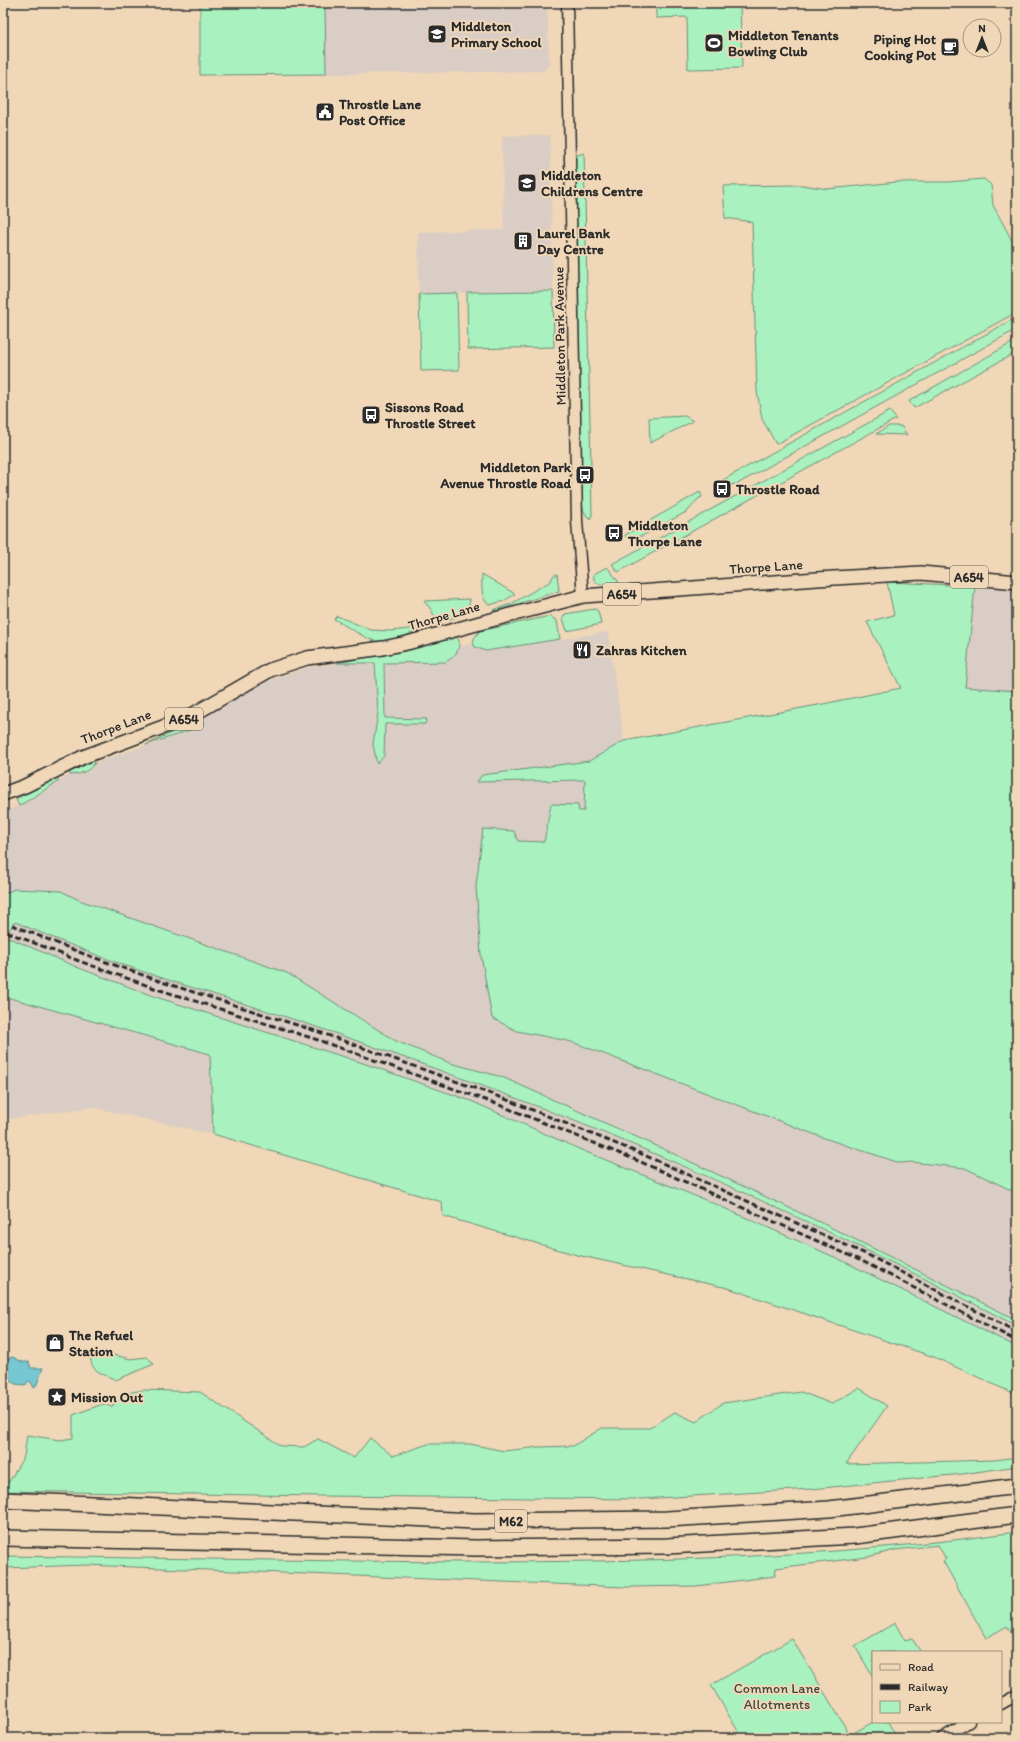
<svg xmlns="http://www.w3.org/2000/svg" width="1020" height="1741" font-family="Itim,sans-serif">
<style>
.built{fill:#dacdc5}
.green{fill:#a9f2c0;stroke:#6a8e76}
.water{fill:#76c7d1;stroke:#58898f}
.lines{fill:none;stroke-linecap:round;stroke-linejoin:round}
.tertiary-casing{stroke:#2b2b2b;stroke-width:13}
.primary-casing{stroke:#2b2b2b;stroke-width:16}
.motorway-casing{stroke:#2b2b2b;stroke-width:18}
.tertiary{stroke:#efd7b7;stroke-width:10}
.primary{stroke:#efd7b7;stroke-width:13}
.motorway{stroke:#efd7b7;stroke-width:15}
.rail{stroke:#2b2b2b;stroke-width:3;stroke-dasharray:6 3;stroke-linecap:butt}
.labels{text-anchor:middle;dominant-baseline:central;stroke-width:4;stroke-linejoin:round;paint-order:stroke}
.shield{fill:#efd7b7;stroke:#665f55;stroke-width:1}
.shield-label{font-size:13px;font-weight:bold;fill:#2b2b2b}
.poi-label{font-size:14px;font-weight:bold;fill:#2b2b2b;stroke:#efd7b7;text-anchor:start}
.street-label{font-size:14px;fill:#2b2b2b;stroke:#efd7b7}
.park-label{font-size:14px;fill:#3e4941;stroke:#efd7b7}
</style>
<rect width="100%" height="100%" fill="#efd7b7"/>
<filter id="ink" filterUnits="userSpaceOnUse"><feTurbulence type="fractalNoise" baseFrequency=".025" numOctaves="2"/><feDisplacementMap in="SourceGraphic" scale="8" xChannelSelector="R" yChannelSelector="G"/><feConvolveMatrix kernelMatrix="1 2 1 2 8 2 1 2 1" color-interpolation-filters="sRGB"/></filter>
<g filter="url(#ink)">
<path class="built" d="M 325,3 L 547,3 L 549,65 L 543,71 L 326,74 Z
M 550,135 L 553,291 L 419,294 L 418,232 L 504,230 L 502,136 Z
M 975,586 L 1017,590 L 1017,691 L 965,687 Z
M 608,632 L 624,741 L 589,761 L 482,775 L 477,782 L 585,779 L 585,811 L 579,812 L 544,842 L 518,841 L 514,831 L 483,830 L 517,1031 L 568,1041 L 899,1163 L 911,1162 L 965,1168 L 1017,1193 L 1017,1320 L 828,1226 L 659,1147 L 502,1077 L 450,1063 L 396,1041 L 287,973 L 79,900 L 61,891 L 15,889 L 3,894 L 3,811 L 19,806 L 70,775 L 81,774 L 90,770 L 95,763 L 205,725 L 202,718 L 250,689 L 269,680 L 309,667 L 337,663 L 375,663 L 378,713 L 373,744 L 377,763 L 384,756 L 384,724 L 425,724 L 426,719 L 385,718 L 384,663 L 446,662 L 458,651 L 459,647 L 473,643 L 475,647 L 486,651 Z
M 14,922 L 76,947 L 160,977 L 323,1029 L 447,1073 L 626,1141 L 837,1236 L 1017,1326 L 1017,1347 L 843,1261 L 715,1204 L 586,1152 L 471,1101 L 360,1062 L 153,996 L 79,968 L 4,936 Z
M 3,996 L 210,1054 L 213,1134 L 91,1107 L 3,1120 Z"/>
<path class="green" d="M 200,3 L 325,3 L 326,74 L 200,75 Z
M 656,3 L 740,3 L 742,68 L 688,69 L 687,17 L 656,18 Z
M 584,153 L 592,515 L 590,519 L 586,515 L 582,506 L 575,156 Z
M 984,179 L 991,185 L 993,205 L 1017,250 L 1017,312 L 776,444 L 762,419 L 757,391 L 752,222 L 725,218 L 723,186 L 802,185 L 828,189 L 897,182 L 948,182 Z
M 553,291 L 554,347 L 468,349 L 467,292 Z
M 457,293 L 459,370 L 421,371 L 419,294 Z
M 1017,317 L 1017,329 L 737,484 L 726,485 L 723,480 Z
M 1017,340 L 1017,352 L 914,408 L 909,401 Z
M 890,411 L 896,419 L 618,572 L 612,564 Z
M 685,416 L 693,421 L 650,443 L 649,418 Z
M 889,426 L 901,426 L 907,435 L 876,434 Z
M 700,492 L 702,497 L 698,499 L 688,511 L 642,536 L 626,537 L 625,535 Z
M 607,567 L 619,582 C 611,583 591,589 594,574 Z
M 482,574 L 515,594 L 504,601 L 489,605 C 480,598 482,584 482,574 Z
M 557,574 L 559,591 L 495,611 L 493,610 L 511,604 L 551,581 L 553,576 Z
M 887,582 L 975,586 L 965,687 L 1017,691 L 1017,873 L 1014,890 L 1017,901 L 1017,1193 L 965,1168 L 911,1162 L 900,1163 L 824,1138 L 583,1046 L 568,1041 L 517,1031 L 492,1018 L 481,955 L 476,886 L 483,829 L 514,831 L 518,841 L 544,842 L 551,804 L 578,805 L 579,811 L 584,811 L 585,780 L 477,782 L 482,775 L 589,761 L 624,741 L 818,705 L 901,688 L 867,622 L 894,615 Z
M 470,599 C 468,618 453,617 438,622 L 430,608 L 424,601 Z
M 595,609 L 598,611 L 601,624 L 567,631 L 563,618 L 565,614 Z
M 337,616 L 371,630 L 390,631 L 419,628 C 412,636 387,643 375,641 C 368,640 343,624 334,619 Z
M 550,616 L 557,621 L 560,639 L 486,651 L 475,647 C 471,640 475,636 480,631 Z
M 455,636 L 459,640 C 460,651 455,656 446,662 L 384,663 L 385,718 L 427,719 L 425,724 L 385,724 L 384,756 L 377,764 L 373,744 L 378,713 L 375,663 L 337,663 L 416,648 Z
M 202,718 L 205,725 L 146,745 Z
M 94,761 L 95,763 C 88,772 81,774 70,775 L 70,772 Z
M 57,778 L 59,781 L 19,806 L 16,799 Z
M 15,889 L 61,891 L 79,900 L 287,973 L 396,1041 L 450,1063 L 502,1077 L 659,1147 L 828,1226 L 1017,1320 L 1017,1326 C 850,1239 679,1159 502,1093 C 442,1071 383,1050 323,1029 C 269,1011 215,995 162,978 C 112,962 63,942 15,922 L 5,936 L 79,968 L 153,996 L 360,1062 L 471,1101 L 586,1152 L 715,1204 L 843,1261 L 1017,1347 L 1017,1395 L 934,1357 L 728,1288 L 577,1255 L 443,1216 L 442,1202 L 213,1134 L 210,1054 L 3,996 L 3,894 Z
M 91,1350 L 131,1359 L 147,1357 L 154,1364 L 116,1380 C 99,1372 88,1371 91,1350 Z
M 859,1388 L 887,1406 L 846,1464 L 995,1460 L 1017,1457 L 1017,1466 L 962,1474 L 812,1489 L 640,1499 L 320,1496 L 3,1491 L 3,1482 L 9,1482 L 24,1456 L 27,1435 L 60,1440 L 73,1438 L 73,1415 L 103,1404 L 111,1407 L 127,1393 L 144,1390 L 200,1392 L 281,1446 L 304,1447 L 318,1439 L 354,1458 L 370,1438 L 393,1456 L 428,1444 L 470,1444 L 504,1451 L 540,1447 L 573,1446 L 602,1428 L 650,1428 L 675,1412 L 696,1422 L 723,1403 L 801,1392 L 832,1404 Z
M 1017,1532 L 1017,1642 L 1007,1626 L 986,1638 L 943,1561 L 946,1559 L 938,1545 L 895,1550 L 867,1557 L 776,1568 L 775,1576 L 696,1586 L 626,1587 L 86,1565 L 3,1568 L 3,1556 C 154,1558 306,1561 457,1562 C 644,1562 831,1558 1017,1532 Z
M 895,1623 L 905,1641 L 912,1639 L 921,1652 L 873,1652 L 873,1677 L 855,1646 Z
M 792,1639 L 850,1735 L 873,1722 L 888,1722 L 897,1738 L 742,1738 L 711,1685 Z"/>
<path class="water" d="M 13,1357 L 22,1362 L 29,1362 L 31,1368 L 43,1368 L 37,1384 L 34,1388 L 31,1382 L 28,1381 L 26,1385 L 15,1384 L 10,1380 L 3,1378 L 3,1360 Z"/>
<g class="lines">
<defs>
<path id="tertiary" d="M 567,3 L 577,521 L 583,596
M 1001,1704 L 1017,1695
M 942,1738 L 969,1722"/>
<path id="primary" d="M 3,794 L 25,786 L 83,757 L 187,718 L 270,670 L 307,658 L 383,648 L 407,643 L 480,623 L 583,596 L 817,579 L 921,573 L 1017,582"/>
<path id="motorway" d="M 3,1500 L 475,1521 L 667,1519 L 829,1509 L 1017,1486
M 3,1538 L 476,1548 L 667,1546 L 855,1536 L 1017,1515"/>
</defs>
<use href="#tertiary" class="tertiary-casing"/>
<use href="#primary" class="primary-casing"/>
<use href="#motorway" class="motorway-casing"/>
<use href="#tertiary" class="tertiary"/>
<use href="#primary" class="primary"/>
<use href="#motorway" class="motorway"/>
<path class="rail" d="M 12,925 L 84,954 L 162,982 L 322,1033 L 505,1099 L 644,1155 L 868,1255 L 1017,1332
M 7,932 L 79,961 L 157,989 L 318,1040 L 502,1106 L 641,1162 L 864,1262 L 1017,1341"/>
</g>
</g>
<defs>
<symbol id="school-square" viewBox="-11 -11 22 22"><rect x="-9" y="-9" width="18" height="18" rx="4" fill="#2b2b2b" stroke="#efd7b7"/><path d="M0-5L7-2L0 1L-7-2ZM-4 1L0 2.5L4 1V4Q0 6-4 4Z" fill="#fff"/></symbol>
<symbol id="stadium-square" viewBox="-11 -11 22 22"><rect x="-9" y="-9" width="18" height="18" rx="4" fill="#2b2b2b" stroke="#efd7b7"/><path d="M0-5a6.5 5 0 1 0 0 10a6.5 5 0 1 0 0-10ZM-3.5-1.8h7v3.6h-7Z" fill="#fff"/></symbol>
<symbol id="cafe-square" viewBox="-11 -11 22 22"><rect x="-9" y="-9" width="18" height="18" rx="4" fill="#2b2b2b" stroke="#efd7b7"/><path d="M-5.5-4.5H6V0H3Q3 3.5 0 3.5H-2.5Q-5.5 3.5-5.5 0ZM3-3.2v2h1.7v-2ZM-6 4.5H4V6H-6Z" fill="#fff"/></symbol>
<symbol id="civic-square" viewBox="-11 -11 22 22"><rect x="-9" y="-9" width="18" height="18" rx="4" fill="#2b2b2b" stroke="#efd7b7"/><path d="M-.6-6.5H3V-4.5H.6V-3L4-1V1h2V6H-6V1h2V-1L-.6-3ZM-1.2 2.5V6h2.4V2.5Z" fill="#fff"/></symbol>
<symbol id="building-square" viewBox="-11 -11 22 22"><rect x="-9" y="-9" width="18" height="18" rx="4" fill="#2b2b2b" stroke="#efd7b7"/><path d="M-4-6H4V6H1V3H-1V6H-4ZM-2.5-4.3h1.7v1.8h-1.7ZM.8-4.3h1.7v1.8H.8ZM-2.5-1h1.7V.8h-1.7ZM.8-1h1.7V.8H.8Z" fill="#fff"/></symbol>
<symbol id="bus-square" viewBox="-11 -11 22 22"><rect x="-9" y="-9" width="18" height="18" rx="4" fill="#2b2b2b" stroke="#efd7b7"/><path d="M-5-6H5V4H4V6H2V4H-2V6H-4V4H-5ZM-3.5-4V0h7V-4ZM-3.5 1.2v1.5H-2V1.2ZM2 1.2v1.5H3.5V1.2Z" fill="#fff"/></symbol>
<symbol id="restaurant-square" viewBox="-11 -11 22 22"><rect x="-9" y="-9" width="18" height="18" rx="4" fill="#2b2b2b" stroke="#efd7b7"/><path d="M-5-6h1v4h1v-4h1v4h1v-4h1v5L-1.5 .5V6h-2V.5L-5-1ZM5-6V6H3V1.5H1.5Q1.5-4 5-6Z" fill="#fff"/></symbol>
<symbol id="shop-square" viewBox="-11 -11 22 22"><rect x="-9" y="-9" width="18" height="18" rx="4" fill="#2b2b2b" stroke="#efd7b7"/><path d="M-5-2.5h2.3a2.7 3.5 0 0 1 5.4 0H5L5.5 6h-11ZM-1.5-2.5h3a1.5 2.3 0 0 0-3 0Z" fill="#fff"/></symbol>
<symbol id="sight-square" viewBox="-11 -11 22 22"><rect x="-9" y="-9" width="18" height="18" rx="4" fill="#2b2b2b" stroke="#efd7b7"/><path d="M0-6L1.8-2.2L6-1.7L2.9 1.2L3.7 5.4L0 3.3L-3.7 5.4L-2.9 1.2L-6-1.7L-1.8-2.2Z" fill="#fff"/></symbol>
</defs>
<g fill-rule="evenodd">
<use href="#school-square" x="426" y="23" width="22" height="22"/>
<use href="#stadium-square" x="703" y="32" width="22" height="22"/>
<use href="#cafe-square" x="939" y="36" width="22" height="22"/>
<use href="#civic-square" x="314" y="101" width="22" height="22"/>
<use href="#school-square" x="516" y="172" width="22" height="22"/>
<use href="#building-square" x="512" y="230" width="22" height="22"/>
<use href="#bus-square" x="360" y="404" width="22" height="22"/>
<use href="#bus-square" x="574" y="464" width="22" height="22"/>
<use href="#bus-square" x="711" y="478" width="22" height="22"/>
<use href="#bus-square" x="603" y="522" width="22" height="22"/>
<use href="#restaurant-square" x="571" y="639" width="22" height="22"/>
<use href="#shop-square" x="44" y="1332" width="22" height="22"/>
<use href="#sight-square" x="46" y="1386" width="22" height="22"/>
</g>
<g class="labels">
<g class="shield">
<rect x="950" y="566" width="38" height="22" rx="3"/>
<rect x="603" y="583" width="38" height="22" rx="3"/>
<rect x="165" y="708" width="38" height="22" rx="3"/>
<rect x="495" y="1510" width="32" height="22" rx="3"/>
</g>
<g class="shield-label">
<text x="969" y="577">A654</text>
<text x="622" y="594">A654</text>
<text x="184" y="719">A654</text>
<text x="511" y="1521">M62</text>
</g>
<g class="poi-label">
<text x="451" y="26">Middleton<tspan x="451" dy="16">Primary School</tspan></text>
<text x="728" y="35">Middleton Tenants<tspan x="728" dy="16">Bowling Club</tspan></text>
<text x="936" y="39" text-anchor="end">Piping Hot<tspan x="936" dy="16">Cooking Pot</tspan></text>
<text x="339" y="104">Throstle Lane<tspan x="339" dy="16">Post Office</tspan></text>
<text x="541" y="175">Middleton<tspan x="541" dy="16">Childrens Centre</tspan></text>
<text x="537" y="233">Laurel Bank<tspan x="537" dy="16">Day Centre</tspan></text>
<text x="385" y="407">Sissons Road<tspan x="385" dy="16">Throstle Street</tspan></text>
<text x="571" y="467" text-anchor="end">Middleton Park<tspan x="571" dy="16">Avenue Throstle Road</tspan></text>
<text x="736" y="489">Throstle Road</text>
<text x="628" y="525">Middleton<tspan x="628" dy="16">Thorpe Lane</tspan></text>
<text x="596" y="650">Zahras Kitchen</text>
<text x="69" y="1335">The Refuel<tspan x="69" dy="16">Station</tspan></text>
<text x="71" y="1397">Mission Out</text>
</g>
<g class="street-label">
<text transform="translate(560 336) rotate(-91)">Middleton Park Avenue</text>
<text transform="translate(766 567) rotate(-4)">Thorpe Lane</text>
<text transform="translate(444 616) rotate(-16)">Thorpe Lane</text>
<text transform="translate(116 727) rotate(-21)">Thorpe Lane</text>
</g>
<g class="park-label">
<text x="777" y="1688">Common Lane<tspan x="777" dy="16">Allotments</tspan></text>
</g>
</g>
<rect width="1020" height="1741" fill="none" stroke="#efd7b7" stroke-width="16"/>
<rect x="8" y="8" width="1004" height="1725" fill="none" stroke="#2b2b2b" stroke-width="1.5" filter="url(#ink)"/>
<rect x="872" y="1651" width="130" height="72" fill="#efd7b7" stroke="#a1927f"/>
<rect x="880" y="1664" width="20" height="6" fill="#efd7b7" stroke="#a1927f"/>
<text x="908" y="1671" font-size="12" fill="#2b2b2b">Road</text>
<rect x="880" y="1684" width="20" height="6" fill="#2b2b2b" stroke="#a1927f"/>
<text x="908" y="1691" font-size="12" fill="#2b2b2b">Railway</text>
<rect x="880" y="1701" width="20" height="12" fill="#a9f2c0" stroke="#a1927f"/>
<text x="908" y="1711" font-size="12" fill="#2b2b2b">Park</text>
<g transform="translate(982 38)"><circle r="19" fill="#efd7b7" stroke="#a1927f"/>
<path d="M0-3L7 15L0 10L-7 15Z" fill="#2b2b2b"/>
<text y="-6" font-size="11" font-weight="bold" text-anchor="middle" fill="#2b2b2b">N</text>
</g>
</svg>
